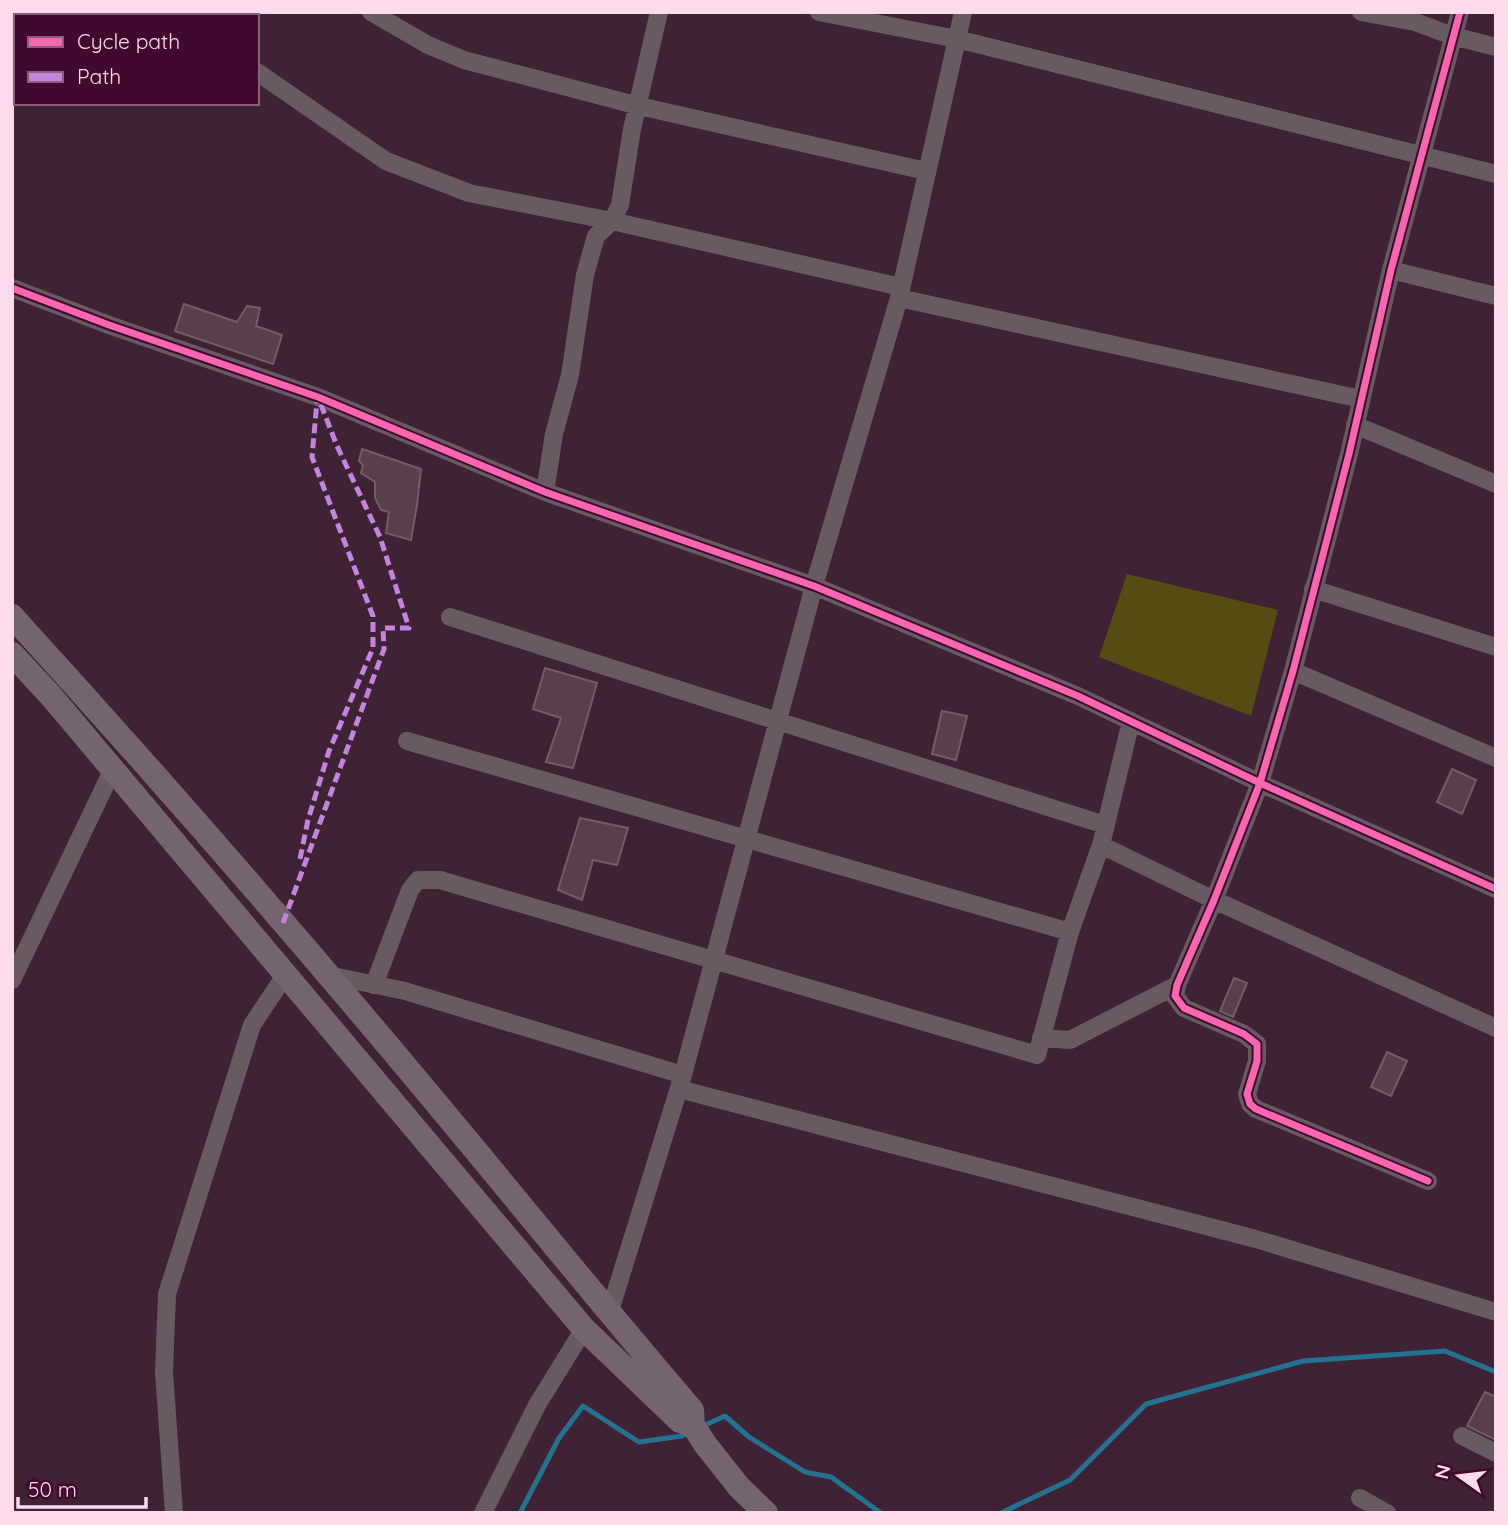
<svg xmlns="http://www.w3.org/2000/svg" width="1508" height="1525" font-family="Quicksand,sans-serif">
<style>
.green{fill:#544c13}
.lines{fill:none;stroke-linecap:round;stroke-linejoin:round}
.stream{stroke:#227290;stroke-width:5}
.building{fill:#593f4b;stroke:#765b66;stroke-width:2}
.lane{stroke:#675a61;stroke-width:9}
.street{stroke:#675a61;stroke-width:18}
.secondary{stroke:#73646d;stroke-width:24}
.quiet{stroke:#c483df;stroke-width:5;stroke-dasharray:10 5;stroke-linecap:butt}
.cycleway-casing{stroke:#41092d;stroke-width:11}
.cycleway{stroke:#f766af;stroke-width:7}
</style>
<rect width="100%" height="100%" fill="#3f2234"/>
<path class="green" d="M 1127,574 L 1278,610 L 1251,716 L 1099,657 Z"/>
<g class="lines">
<path class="stream" d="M 701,1427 L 725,1416 L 749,1437 L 805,1472 L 831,1477 L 881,1513
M 520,1513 L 559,1438 L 583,1406 L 639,1442 L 682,1436 L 689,1433
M 1001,1513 L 1070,1480 L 1146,1404 L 1303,1361 L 1445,1351 L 1496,1372"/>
</g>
<path class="building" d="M 184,304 L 237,322 L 247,306 L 260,308 L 256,326 L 282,335 L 273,364 L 175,331 Z
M 362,449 L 421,469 L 417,505 L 411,540 L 386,533 L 389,512 L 381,510 L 375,498 L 375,482 L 361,473 L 363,465 L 359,461 Z
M 545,668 L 597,683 L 573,768 L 546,762 L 561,718 L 533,709 Z
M 942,711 L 967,716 L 956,760 L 932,754 Z
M 1452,769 L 1476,780 L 1462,814 L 1437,802 Z
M 580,818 L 628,828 L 617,865 L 593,860 L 582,900 L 558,890 Z
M 1234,978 L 1247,983 L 1233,1017 L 1220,1011 Z
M 1387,1052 L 1407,1061 L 1391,1096 L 1371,1087 Z
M 1485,1392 L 1496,1397 L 1496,1440 L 1467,1426 Z"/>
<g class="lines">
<path class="lane" d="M 133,16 L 137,12"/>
<path class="street" d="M 190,12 L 193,16
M 371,12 L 428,45 L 464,60 L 639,106 L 926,171
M 819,12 L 957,39 L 1496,174
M 1361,12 L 1415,22 L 1453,36 L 1496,47
M 257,72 L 386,161 L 469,193 L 612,221 L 901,287
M 12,83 L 16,82
M 1391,270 L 1496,296
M 12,288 L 109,325 L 318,397 L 545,492 L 814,586 L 1078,696 L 1260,783 L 1496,889
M 899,298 L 1361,399
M 1355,425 L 1496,484
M 545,492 L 554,434 L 570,375 L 585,275 L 596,236 L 612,221 L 620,205 L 632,129 L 659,12
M 1313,589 L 1496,647
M 450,617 L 1105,825
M 1293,671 L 1496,758
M 407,741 L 1070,932
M 1101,845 L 1214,900 L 1496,1028
M 328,975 L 405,991 L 683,1075
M 12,980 L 113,769
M 374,985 L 410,890 L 418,880 L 440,880 L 1037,1055 L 1070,932 L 1101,845 L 1131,721
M 1041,1038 L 1070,1040 L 1177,985
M 679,1089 L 1256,1239 L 1496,1312
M 1428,1181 L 1256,1109 L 1250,1104 L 1247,1094 L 1257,1061 L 1257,1044 L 1244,1034 L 1184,1008 L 1175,996 L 1177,985 L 1214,900 L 1260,783 L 1293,671 L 1349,454 L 1391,270 L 1460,12
M 609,1314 L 683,1075 L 814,586 L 899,298 L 963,12
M 1462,1436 L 1496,1453
M 1360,1498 L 1387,1513
M 174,1513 L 164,1372 L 167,1294 L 252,1025 L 286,974
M 483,1513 L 537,1405 L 584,1329"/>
<path class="secondary" d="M 12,616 C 170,789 323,966 472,1146 C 545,1234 617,1323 692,1410 L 693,1425 L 705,1444 L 739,1487 L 766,1513
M 12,654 L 51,696 L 584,1329 L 680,1421 L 693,1425"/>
<path class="quiet" d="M 300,859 L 308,820 L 329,751 L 373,648 L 373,616 L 312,457 L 317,401
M 283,923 L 384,649 L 383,628 L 409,628 L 380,537 L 337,446 L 318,397"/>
<defs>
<path id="cycleway" d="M 12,288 L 109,325 L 318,397 L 545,492 L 814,586 L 1078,696 L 1260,783 L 1496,889
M 1428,1181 L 1256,1109 L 1250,1104 L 1247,1094 L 1257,1061 L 1257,1044 L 1244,1034 L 1184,1008 L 1175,996 L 1177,985 L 1214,900 L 1260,783 L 1293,671 L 1349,454 L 1391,270 L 1460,12"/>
</defs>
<use href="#cycleway" class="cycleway-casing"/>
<use href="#cycleway" class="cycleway"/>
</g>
<rect width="1508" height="1525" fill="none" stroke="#fedaed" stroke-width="28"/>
<rect x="14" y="14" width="245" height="91" fill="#41092d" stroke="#8d5d7a" stroke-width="2"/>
<rect x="28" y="37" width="35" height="10" fill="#f766af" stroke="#8d5d7a" stroke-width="2"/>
<text x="77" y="49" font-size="21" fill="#fedaed">Cycle path</text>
<rect x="28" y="72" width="35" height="10" fill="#c483df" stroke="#8d5d7a" stroke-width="2"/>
<text x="77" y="84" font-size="21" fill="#fedaed">Path</text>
<g transform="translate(1459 1476) rotate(284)" stroke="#41092d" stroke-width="5" paint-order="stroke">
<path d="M0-5L12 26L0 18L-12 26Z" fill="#fedaed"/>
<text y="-10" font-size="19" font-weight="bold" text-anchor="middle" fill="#fedaed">N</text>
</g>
<path d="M18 1497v10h128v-10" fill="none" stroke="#fedaed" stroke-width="3.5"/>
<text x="28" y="1497" font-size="21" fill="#fedaed" stroke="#41092d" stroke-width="5" paint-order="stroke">50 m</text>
</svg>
